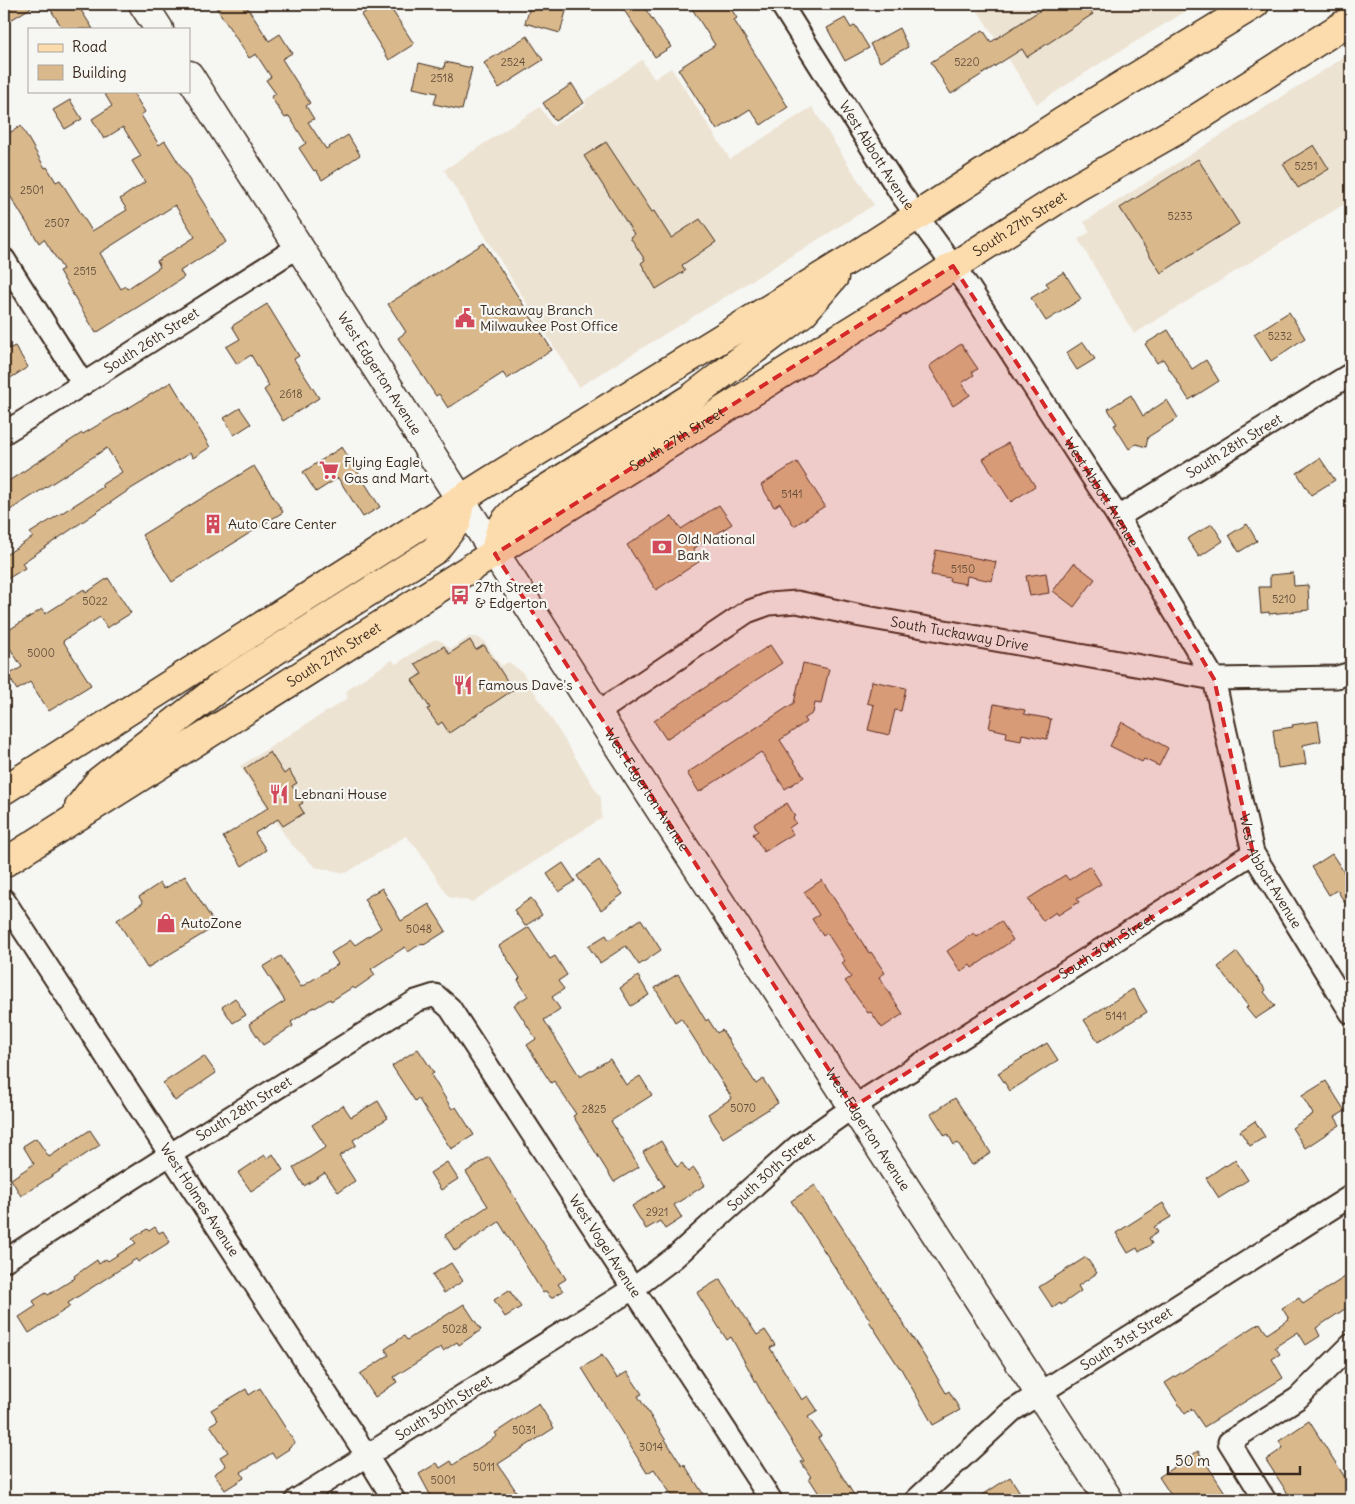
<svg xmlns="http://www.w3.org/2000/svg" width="1355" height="1504" font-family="Delius,sans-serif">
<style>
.built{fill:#ede3d3}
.building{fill:#d9b88c;stroke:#3b2a1e;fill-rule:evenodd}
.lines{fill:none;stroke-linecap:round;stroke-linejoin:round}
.street-casing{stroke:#3b2a1e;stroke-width:25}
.secondary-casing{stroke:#3b2a1e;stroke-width:31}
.primary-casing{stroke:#3b2a1e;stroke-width:31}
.street{stroke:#f6f6f2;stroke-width:21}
.secondary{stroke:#f6f6f2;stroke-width:28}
.primary{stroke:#fcdcac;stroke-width:28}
.marked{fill:#d62828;fill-opacity:0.2;stroke:#d62828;stroke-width:4;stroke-dasharray:10 6;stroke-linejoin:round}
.labels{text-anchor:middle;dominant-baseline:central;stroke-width:4.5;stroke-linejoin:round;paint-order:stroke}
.number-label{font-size:11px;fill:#624e3a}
.street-label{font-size:14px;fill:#3b2a1e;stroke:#f6f6f2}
.poi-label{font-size:14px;fill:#3b2a1e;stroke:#f6f6f2;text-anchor:start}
</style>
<rect width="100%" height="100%" fill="#f6f6f2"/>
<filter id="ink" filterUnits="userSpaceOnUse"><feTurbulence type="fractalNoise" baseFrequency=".02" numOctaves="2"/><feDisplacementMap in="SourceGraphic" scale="10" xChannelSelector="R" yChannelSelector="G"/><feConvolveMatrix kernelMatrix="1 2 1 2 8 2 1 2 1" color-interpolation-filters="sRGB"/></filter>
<g filter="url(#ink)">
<path class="built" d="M 989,4 L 1198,4 L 1107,59 L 1037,104 L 978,11 Z
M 1351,53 L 1351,200 L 1134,334 L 1078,239 L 1090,232 L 1084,222 Z
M 642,60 L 654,79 L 671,68 L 730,159 L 812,107 L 874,205 L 579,387 L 444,170 L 540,107 L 553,126 L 586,105 L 585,100 Z
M 469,637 L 477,637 L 484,641 L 501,666 L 509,662 L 522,672 L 601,798 L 602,818 L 472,902 L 449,897 L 416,847 L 406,836 L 346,873 L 315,867 L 290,843 L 240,766 L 348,698 L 346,692 L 352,686 L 392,660 L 396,664 L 435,639 L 441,641 L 451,649 Z"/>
<path class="building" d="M 4,4 L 37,4 L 4,24 Z
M 47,4 L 77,4 L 93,29 L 63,29 Z
M 214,4 L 245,4 L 269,41 L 280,34 L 292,53 L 282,59 L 310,103 L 306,106 L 314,119 L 308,122 L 326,149 L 348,135 L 360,155 L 322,180 L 316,170 L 314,171 L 299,148 L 306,143 L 289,116 L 285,118 L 271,97 L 276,94 L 266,80 L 271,77 L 256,54 L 249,58 Z
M 378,4 L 388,4 L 414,44 L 389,60 L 361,15 Z
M 531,4 L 568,4 L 560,33 L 525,23 Z
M 620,4 L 642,4 L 671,47 L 655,57 Z
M 689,4 L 728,4 L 737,18 L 734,20 L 788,107 L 761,125 L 750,109 L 717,130 L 678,69 L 715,45 Z
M 1050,4 L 1086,4 L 1093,14 L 1027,57 L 1022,49 L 951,94 L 931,62 L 983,30 L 991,42 Z
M 845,18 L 851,28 L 855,25 L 869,48 L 845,61 L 827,28 Z
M 899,28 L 908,47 L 880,62 L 870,44 Z
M 527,36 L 543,60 L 499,88 L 484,63 Z
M 445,62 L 472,68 L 462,110 L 434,104 L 437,93 L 413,88 L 419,63 L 444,69 Z
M 572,84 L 584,103 L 555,121 L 543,103 Z
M 103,91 L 132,91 L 145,112 L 141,115 L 159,145 L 165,141 L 208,210 L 207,211 L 226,242 L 180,271 L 184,277 L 165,290 L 96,333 L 59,271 L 63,269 L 44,239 L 39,243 L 4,186 L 4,136 L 21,126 L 45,168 L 47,167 L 56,182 L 60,180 L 92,231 L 127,210 L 120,199 L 145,182 L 132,161 L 141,156 L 123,127 L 104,139 L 92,119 L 112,106 ZM 175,205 L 195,237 L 157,261 L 160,267 L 127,289 L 125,286 L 121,289 L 100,253 Z
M 70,100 L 82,119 L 65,129 L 53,110 Z
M 606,142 L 652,212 L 654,211 L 671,238 L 700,219 L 716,242 L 682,265 L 685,271 L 656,289 L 641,263 L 645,260 L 630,237 L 634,234 L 584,156 Z
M 1314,145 L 1329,169 L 1298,188 L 1283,164 Z
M 1198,159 L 1239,224 L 1161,273 L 1120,208 Z
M 484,243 L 552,350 L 507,379 L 503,373 L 448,408 L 439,394 L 436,396 L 398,338 L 406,332 L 388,304 Z
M 1064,272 L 1081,299 L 1046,321 L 1031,298 L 1049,287 L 1046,283 Z
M 267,304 L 299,356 L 294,359 L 319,398 L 283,421 L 264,390 L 269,386 L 251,355 L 237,364 L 226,347 L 240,339 L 232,326 Z
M 1289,312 L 1305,338 L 1271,361 L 1254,334 Z
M 1168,330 L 1192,369 L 1206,360 L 1219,381 L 1189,400 L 1163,359 L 1157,363 L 1145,344 Z
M 1083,342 L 1095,359 L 1077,370 L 1066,353 Z
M 961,344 L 978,369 L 972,372 L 974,375 L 962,383 L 970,395 L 953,406 L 929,366 Z
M 15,346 L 28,367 L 4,382 L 4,351 Z
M 171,382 L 210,447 L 193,458 L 190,453 L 129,490 L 22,563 L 25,568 L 4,581 L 4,556 L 33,537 L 30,533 L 103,487 L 101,485 L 122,472 L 107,448 L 4,514 L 4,484 L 82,433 L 83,434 L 125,409 L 125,410 Z
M 1131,395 L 1143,416 L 1167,400 L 1178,418 L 1148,437 L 1146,447 L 1136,444 L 1129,449 L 1114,425 L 1117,424 L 1108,409 Z
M 240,408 L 251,424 L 234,435 L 224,418 Z
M 1008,443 L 1035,486 L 1011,502 L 983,459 Z
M 342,447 L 380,507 L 363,517 L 338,478 L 316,492 L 303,472 Z
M 1320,458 L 1335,480 L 1311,495 L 1297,473 Z
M 797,462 L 825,506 L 794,526 L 780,503 L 774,507 L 761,485 Z
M 254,466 L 283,512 L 172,582 L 142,535 Z
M 719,505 L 732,524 L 693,549 L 700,561 L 656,590 L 627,545 L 672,516 L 681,529 Z
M 1212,524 L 1223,541 L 1199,557 L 1187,539 Z
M 1247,524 L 1257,541 L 1239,552 L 1229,535 Z
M 936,550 L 996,562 L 992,581 L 967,576 L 966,584 L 949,581 L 950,578 L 931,575 Z
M 1074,563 L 1095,579 L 1074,607 L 1053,591 Z
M 1046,573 L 1049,593 L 1030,596 L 1026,576 Z
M 1293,573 L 1294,586 L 1308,585 L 1309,610 L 1269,614 L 1269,612 L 1261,613 L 1259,587 L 1270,587 L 1270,575 Z
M 108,578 L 131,613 L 107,628 L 100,617 L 63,641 L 91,685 L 49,711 L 30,682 L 17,690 L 8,675 L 22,667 L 4,639 L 4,633 L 42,609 L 45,614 L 84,589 L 86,593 Z
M 470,640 L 476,650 L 484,645 L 513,690 L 449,733 L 442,722 L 438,725 L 427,709 L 430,708 L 412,680 L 422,674 L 415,664 L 444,646 L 449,654 Z
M 770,645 L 782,663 L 666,739 L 654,721 Z
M 803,663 L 829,669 L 821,704 L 815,703 L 813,713 L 804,719 L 806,722 L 780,740 L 804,777 L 785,789 L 761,752 L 699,792 L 687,773 L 794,703 Z
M 872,681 L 906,688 L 901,711 L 895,710 L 889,735 L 868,730 L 874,705 L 867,703 Z
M 994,704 L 1025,710 L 1024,714 L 1051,719 L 1047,739 L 1022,734 L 1021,741 L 1006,738 L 1007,732 L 989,728 Z
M 1318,721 L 1321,741 L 1303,745 L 1306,764 L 1278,768 L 1273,730 L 1293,727 L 1292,725 Z
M 1122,722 L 1168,748 L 1159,766 L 1144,759 L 1142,762 L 1110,746 Z
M 270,752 L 284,774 L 289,770 L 297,783 L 292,786 L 303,803 L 299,805 L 304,813 L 283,826 L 278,819 L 255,833 L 266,850 L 242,866 L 223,837 L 269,807 L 244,769 Z
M 787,803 L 795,816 L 793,818 L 796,823 L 789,828 L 793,834 L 764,852 L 753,834 L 758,831 L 754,824 Z
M 1332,854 L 1351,883 L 1351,912 L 1337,890 L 1329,895 L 1312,867 Z
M 599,860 L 623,894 L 601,910 L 577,876 Z
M 563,863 L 575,881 L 559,892 L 547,874 Z
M 1090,866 L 1101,884 L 1077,899 L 1079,902 L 1058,915 L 1056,912 L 1043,921 L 1028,899 L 1065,875 L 1069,880 Z
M 185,876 L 216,926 L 147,968 L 117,920 L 143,903 L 139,897 L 160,883 L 164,889 Z
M 822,880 L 869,953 L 871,952 L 885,973 L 879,977 L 903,1014 L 882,1028 L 871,1012 L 868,1013 L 845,981 L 851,977 L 842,963 L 845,961 L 827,933 L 823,936 L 812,919 L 819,915 L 804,892 Z
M 382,888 L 401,921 L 429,904 L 446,931 L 424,945 L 422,943 L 408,952 L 405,947 L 371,969 L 375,975 L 355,989 L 353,987 L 331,1001 L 330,999 L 315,1008 L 314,1007 L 291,1022 L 293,1026 L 263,1045 L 249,1024 L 285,1001 L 263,967 L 281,956 L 301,987 L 338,964 L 331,953 L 351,940 L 355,945 L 381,928 L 364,899 Z
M 531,898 L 542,915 L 525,926 L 514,910 Z
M 641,919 L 661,950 L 639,965 L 626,946 L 600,963 L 588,946 L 606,935 L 609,940 Z
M 1001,921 L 1013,940 L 972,968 L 970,965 L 961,972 L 947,951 L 974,933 L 977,937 Z
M 529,927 L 550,959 L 555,956 L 567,975 L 558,981 L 564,989 L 552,997 L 560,1009 L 544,1020 L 580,1077 L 610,1059 L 626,1085 L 640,1076 L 652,1095 L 611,1121 L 639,1167 L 614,1182 L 573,1116 L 576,1114 L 554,1081 L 551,1083 L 545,1074 L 527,1045 L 536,1039 L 514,1005 L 528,996 L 518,980 L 520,978 L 499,946 Z
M 1237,952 L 1266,990 L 1264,992 L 1275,1006 L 1255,1019 L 1246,1008 L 1248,1006 L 1218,967 Z
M 678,974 L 706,1021 L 708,1019 L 717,1033 L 722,1030 L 756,1084 L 763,1079 L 778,1103 L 723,1138 L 708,1114 L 732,1098 L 681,1018 L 675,1022 L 655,988 Z
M 638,976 L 649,995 L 631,1006 L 620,988 Z
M 1133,989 L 1147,1012 L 1098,1042 L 1084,1020 Z
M 235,998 L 246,1015 L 233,1023 L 222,1007 Z
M 1047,1043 L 1058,1060 L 1010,1091 L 998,1073 Z
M 418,1049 L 434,1073 L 431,1075 L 452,1109 L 456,1107 L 474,1135 L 451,1149 L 418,1098 L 415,1101 L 392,1066 Z
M 204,1056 L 216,1073 L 175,1101 L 163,1083 Z
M 1326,1081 L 1345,1111 L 1335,1117 L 1340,1125 L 1305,1148 L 1292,1128 L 1313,1114 L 1302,1096 Z
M 955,1098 L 991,1153 L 972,1165 L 958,1143 L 954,1145 L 948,1134 L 945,1136 L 931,1114 Z
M 378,1101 L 388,1118 L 353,1140 L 356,1145 L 339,1156 L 355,1181 L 338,1192 L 325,1173 L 304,1186 L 293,1168 L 326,1147 L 312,1125 L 343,1105 L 351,1117 Z
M 1255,1121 L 1265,1137 L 1250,1146 L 1240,1131 Z
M 90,1130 L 100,1145 L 21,1196 L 11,1179 L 34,1164 L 23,1146 L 36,1138 L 49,1157 Z
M 661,1141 L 677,1167 L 682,1163 L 688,1172 L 694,1168 L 705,1185 L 674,1205 L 682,1218 L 665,1229 L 660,1221 L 646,1229 L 632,1206 L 664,1186 L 643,1152 Z
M 273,1154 L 283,1170 L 251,1191 L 238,1173 L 265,1155 L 267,1159 Z
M 489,1157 L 566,1279 L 558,1284 L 563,1291 L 551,1298 L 546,1291 L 543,1293 L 499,1222 L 455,1251 L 445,1235 L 488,1206 L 466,1172 Z
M 1235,1160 L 1248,1180 L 1219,1198 L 1206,1178 L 1225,1165 L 1226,1166 Z
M 447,1162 L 458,1179 L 441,1190 L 430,1173 Z
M 815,1185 L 928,1362 L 946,1393 L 949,1391 L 960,1410 L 933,1425 L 900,1367 L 899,1367 L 869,1321 L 870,1320 L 791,1201 Z
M 1163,1203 L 1171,1217 L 1154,1227 L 1158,1232 L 1149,1238 L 1152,1244 L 1139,1252 L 1137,1248 L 1128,1253 L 1116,1233 Z
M 155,1227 L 159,1233 L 163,1231 L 170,1242 L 138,1262 L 136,1259 L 68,1303 L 70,1306 L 68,1308 L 29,1333 L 19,1317 L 36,1306 L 33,1301 L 46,1293 L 48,1295 L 75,1278 L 74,1276 L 97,1260 L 99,1264 L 106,1259 L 108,1261 L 136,1243 L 132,1239 L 147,1229 L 149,1231 Z
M 1086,1257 L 1097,1273 L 1078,1286 L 1081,1291 L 1061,1305 L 1060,1303 L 1053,1308 L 1039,1287 Z
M 451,1263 L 463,1281 L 444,1293 L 432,1275 Z
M 1351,1273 L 1351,1305 L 1316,1328 L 1320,1336 L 1306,1345 L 1298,1332 L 1275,1347 L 1280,1354 L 1272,1359 L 1283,1378 L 1204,1427 L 1192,1409 L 1185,1414 L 1165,1383 L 1260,1323 L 1267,1334 L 1289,1319 L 1282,1308 L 1299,1298 L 1303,1304 Z
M 720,1279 L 757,1335 L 765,1330 L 775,1345 L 770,1348 L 802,1400 L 808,1396 L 818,1411 L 808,1417 L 821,1436 L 818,1438 L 854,1495 L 846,1500 L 823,1500 L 809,1478 L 811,1477 L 801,1462 L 804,1461 L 767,1402 L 731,1337 L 727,1340 L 697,1293 Z
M 509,1290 L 521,1307 L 505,1317 L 494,1300 Z
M 464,1304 L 481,1330 L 459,1345 L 457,1342 L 443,1351 L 441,1347 L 394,1377 L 397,1382 L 375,1397 L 360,1374 L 389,1355 L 385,1349 L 404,1336 L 407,1340 Z
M 602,1355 L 617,1378 L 627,1372 L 642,1394 L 638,1396 L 663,1436 L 682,1466 L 684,1464 L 707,1500 L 675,1500 L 654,1469 L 647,1473 L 582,1368 Z
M 260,1388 L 295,1443 L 288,1448 L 289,1449 L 275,1458 L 272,1453 L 241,1472 L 244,1478 L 225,1490 L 214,1474 L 226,1466 L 220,1457 L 228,1452 L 210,1425 L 218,1420 L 211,1410 L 246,1389 L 249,1395 Z
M 539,1404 L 554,1428 L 498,1464 L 522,1500 L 433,1500 L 419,1474 L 437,1463 L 440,1468 L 451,1461 L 453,1465 L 497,1436 L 495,1433 Z
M 1309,1421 L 1351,1487 L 1351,1500 L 1292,1500 L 1266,1460 L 1283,1448 L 1279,1441 Z
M 1198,1451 L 1230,1500 L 1174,1500 L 1159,1477 Z
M 1010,1477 L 1025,1500 L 975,1500 Z"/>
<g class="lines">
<defs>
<g id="street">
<path id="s1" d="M 781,4 L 901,194 L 970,289 L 1118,517 L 1214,679 L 1253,853 L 1351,1013"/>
<path d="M 4,259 L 83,384"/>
<path id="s2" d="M 4,433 L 83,384 L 298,247"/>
<path id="s3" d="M 1118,517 L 1351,374"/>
<path id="s4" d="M 597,713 L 747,612 L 769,604 L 797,602 L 861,616 L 1214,679 L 1337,677 L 1351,673"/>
<path id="s5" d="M 4,900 L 367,1456 L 394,1500"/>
<path id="s6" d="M 4,1261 L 171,1154 L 416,1001 L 435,995 L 450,1008 L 771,1500"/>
<path id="s7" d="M 296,1500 L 634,1288 L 675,1257 L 798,1146 L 853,1107 L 1253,853"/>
<path id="s8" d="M 916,1500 L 1012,1411 L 1351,1196"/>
<path d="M 1265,1500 L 1229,1442 L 1298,1398 L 1351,1345"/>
</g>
<g id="secondary">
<path d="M 143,4 L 159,29"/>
<path id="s9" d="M 189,75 L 597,713 L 1109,1500"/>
</g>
<g id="primary">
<path d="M 495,554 C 499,528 502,521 522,504 L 691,398 L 804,312 L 834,277"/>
<path d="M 4,790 L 488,482 L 850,259 L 1062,122 L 1255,4"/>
<path d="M 79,807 L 99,781 L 229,680 L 435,550 L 457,522 L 460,500"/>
<path id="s10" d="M 4,863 L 523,535 L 929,282 L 1077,187 L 1191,122 L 1351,20"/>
</g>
</defs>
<use href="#street" class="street-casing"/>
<use href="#secondary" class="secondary-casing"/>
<use href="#primary" class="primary-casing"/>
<use href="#street" class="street"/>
<use href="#secondary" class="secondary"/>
<use href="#primary" class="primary"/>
</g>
</g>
<path class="marked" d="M 953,266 L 1118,517 L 1214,679 L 1253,853 L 853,1107 L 495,554 Z"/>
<defs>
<symbol id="civic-bare" viewBox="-9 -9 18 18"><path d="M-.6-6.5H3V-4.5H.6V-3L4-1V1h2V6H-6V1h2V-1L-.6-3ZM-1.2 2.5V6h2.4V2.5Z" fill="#d1495b" stroke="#f6f6f2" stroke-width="2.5" paint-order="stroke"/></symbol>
<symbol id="supermarket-bare" viewBox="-9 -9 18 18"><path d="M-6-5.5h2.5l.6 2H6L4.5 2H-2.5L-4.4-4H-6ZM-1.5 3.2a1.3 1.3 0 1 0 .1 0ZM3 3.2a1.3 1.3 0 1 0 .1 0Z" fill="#d1495b" stroke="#f6f6f2" stroke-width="2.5" paint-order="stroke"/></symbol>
<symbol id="building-bare" viewBox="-9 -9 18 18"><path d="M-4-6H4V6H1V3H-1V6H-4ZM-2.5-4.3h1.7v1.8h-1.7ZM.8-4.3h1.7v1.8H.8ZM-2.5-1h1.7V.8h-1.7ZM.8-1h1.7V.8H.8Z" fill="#d1495b" stroke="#f6f6f2" stroke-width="2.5" paint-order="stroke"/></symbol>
<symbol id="bank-bare" viewBox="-9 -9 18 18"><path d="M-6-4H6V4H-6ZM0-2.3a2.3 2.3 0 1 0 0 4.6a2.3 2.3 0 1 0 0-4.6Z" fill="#d1495b" stroke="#f6f6f2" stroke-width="2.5" paint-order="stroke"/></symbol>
<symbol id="bus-bare" viewBox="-9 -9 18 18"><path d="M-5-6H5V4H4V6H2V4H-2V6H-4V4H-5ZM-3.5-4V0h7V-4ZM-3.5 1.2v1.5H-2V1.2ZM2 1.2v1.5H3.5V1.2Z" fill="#d1495b" stroke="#f6f6f2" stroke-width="2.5" paint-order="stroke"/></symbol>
<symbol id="restaurant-bare" viewBox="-9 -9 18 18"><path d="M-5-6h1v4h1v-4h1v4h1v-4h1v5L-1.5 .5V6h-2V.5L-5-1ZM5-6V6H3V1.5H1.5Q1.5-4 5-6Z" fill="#d1495b" stroke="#f6f6f2" stroke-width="2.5" paint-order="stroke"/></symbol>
<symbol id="shop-bare" viewBox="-9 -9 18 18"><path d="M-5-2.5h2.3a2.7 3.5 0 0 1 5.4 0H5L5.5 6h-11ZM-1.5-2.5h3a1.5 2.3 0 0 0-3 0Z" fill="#d1495b" stroke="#f6f6f2" stroke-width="2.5" paint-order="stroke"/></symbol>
</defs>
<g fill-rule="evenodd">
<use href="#civic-bare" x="451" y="304" width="28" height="28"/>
<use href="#supermarket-bare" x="315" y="456" width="28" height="28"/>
<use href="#building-bare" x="199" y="510" width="28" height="28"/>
<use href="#bank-bare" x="648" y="533" width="28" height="28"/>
<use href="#bus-bare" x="446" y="581" width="28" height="28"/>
<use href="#restaurant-bare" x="449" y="671" width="28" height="28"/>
<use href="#restaurant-bare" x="265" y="780" width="28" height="28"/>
<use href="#shop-bare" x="152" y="909" width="28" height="28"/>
</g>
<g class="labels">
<g class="number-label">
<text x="513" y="62">2524</text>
<text x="967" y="62">5220</text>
<text x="442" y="78">2518</text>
<text x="1306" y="166">5251</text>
<text x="32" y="190">2501</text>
<text x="1180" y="216">5233</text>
<text x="57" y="223">2507</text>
<text x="85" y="271">2515</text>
<text x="1280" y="336">5232</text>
<text x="291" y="394">2618</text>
<text x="792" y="494">5141</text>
<text x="963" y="569">5150</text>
<text x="1284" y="599">5210</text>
<text x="95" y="601">5022</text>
<text x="41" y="653">5000</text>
<text x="419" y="929">5048</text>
<text x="1116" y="1016">5141</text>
<text x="743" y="1108">5070</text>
<text x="594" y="1109">2825</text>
<text x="657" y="1212">2921</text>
<text x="455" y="1329">5028</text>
<text x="524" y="1430">5031</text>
<text x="651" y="1447">3014</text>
<text x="484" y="1467">5011</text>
<text x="443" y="1480">5001</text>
</g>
<g class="street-label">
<text stroke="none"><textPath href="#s1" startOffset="179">West Abbott Avenue</textPath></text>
<text stroke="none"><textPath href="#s10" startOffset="1200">South 27th Street</textPath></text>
<text stroke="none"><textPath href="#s2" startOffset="174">South 26th Street</textPath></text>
<text stroke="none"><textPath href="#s9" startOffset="354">West Edgerton Avenue</textPath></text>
<text stroke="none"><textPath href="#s10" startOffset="795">South 27th Street</textPath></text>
<text stroke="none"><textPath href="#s3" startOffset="136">South 28th Street</textPath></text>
<text stroke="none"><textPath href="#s1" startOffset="584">West Abbott Avenue</textPath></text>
<text stroke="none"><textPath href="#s4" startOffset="398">South Tuckaway Drive</textPath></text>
<text stroke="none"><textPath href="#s10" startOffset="390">South 27th Street</textPath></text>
<text stroke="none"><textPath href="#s9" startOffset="849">West Edgerton Avenue</textPath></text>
<text stroke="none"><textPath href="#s1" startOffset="1004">West Abbott Avenue</textPath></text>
<text stroke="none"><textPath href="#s7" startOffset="984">South 30th Street</textPath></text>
<text stroke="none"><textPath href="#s6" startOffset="284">South 28th Street</textPath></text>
<text stroke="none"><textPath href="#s9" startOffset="1254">West Edgerton Avenue</textPath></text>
<text stroke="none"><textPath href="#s7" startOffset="579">South 30th Street</textPath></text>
<text stroke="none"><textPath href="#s5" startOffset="358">West Holmes Avenue</textPath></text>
<text stroke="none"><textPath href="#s6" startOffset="811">West Vogel Avenue</textPath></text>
<text stroke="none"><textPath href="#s8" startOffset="266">South 31st Street</textPath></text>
<text stroke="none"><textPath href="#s7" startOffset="174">South 30th Street</textPath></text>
</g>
<g class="poi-label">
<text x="480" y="310">Tuckaway Branch<tspan x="480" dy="16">Milwaukee Post Office</tspan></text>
<text x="344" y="462">Flying Eagle<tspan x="344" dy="16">Gas and Mart</tspan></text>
<text x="228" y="524">Auto Care Center</text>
<text x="677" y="539">Old National<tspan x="677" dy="16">Bank</tspan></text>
<text x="475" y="587">27th Street<tspan x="475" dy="16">&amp; Edgerton</tspan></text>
<text x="478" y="685">Famous Dave's</text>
<text x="294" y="794">Lebnani House</text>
<text x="181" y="923">AutoZone</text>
</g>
</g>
<rect width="1355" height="1504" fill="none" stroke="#f6f6f2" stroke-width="20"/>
<rect x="10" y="10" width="1335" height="1484" fill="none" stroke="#3b2a1e" stroke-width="2" filter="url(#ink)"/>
<rect x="28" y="28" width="162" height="65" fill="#f6f6f2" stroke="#aba49d"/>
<rect x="38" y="44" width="25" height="8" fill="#fcdcac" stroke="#aba49d"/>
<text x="72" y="52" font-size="15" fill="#3b2a1e">Road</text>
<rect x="38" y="65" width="25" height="15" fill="#d9b88c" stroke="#aba49d"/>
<text x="72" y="78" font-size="15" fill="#3b2a1e">Building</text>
<path d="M1168 1466v8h132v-8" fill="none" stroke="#3b2a1e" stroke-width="2.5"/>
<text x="1175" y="1466" font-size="15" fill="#3b2a1e" stroke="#f6f6f2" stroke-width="4" paint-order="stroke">50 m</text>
</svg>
